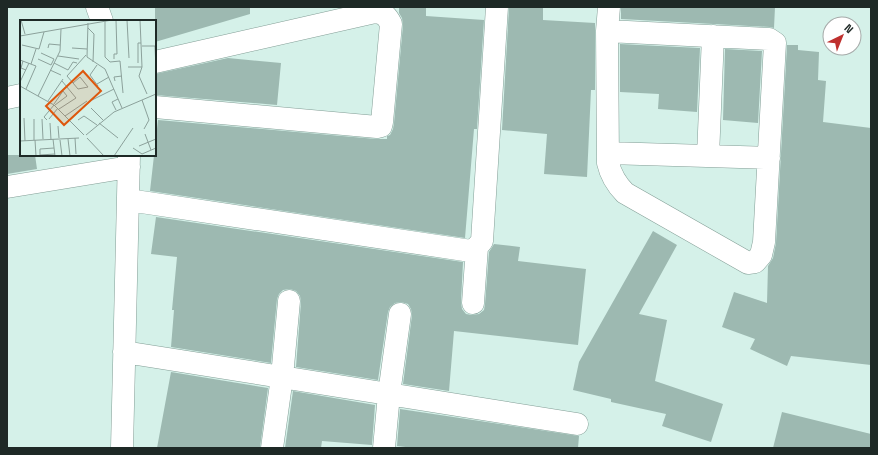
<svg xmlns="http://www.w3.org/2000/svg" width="878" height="455" font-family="'Space Grotesk',sans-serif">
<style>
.building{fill:#9db9b1}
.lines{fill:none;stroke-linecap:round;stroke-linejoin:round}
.minor-casing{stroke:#839e96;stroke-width:23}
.minor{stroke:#fff;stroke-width:22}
.inset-road{fill:none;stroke:#8ca19b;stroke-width:1}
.view{fill:#de570d;fill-opacity:0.15;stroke:#de570d;stroke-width:2}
.inset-edge{fill:none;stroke:#1e2926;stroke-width:2}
</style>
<rect width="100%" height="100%" fill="#d5f1e9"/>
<path class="building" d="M 155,7 L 250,7 L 250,14 L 155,42 Z
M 399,7 L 426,7 L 426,16 L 484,20 L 477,129 L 474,129 L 465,238 L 150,191 L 158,120 L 376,139 L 387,139 L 387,136 L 390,135 L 393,129 L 394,123 L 403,25 L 402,18 L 399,13 Z
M 509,7 L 543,7 L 543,20 L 595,23 L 595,90 L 591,90 L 587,177 L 544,174 L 547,134 L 502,130 Z
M 621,7 L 775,7 L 774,28 L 770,27 L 621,19 Z
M 620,44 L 700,48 L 697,112 L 658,109 L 659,94 L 620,92 Z
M 787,45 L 798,45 L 798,50 L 819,52 L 818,80 L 826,81 L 823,122 L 871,128 L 871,365 L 791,356 L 787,366 L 750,349 L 755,339 L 722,327 L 734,292 L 767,303 L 768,266 L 773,258 L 776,243 Z
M 725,49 L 762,51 L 758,123 L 723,120 Z
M 228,58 L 281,63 L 277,105 L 155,95 L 155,74 Z
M 7,155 L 35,155 L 37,169 L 7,174 Z
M 156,217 L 463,262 L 461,302 L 462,309 L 466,314 L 472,315 L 479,314 L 484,310 L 485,304 L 489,252 L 494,244 L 520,247 L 518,261 L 586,269 L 578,345 L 454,331 L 449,391 L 403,384 L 412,315 L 411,309 L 408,304 L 401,302 L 395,303 L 390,307 L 388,312 L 378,380 L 296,367 L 301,302 L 300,296 L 296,291 L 290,289 L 283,290 L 279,294 L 277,299 L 271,363 L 171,347 L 174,310 L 172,310 L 177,257 L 151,254 Z
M 653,231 L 677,245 L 639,314 L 667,320 L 655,381 L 723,404 L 711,442 L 662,426 L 666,414 L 611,402 L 611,399 L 573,390 L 579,362 Z
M 171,372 L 268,388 L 260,448 L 157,448 Z
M 293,391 L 375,405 L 372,445 L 322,441 L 321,448 L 285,448 Z
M 400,409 L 579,436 L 578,448 L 414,448 L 397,446 Z
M 782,412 L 871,434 L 871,448 L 773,448 Z"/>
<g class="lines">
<defs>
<path id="minor" d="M 97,7 L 102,21
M 607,31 L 769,39 L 775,43 L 764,242 L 761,255 L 755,262 L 748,263 L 625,193 C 616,184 611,176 608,163 L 607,31 L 609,7
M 155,62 L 375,12 C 384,13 387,16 391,24 L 382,122 L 381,126 L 377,127 L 155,107
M 7,98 L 21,95
M 608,153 L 769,158
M 708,156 L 713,36
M 7,187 L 129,167
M 128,200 L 471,251 L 477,247 L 482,241 L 497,7
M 473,303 L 477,247
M 124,352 L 577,424
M 122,448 L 129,155
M 272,448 L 282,377 L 289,301
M 384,448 L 389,394 L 400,314"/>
</defs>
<use href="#minor" class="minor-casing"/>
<use href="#minor" class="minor"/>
</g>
<g transform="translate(20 20)">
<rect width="136" height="136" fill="#d5f1e9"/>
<path class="inset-road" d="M 1,0 L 5,14M 107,0 L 109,38M 120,0 L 122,47 L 119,56 L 127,74M 85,1 L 85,37 L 90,42 L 100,41 L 103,73M 68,3 L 67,37 L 85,49 L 102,88M 68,8 L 74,14 L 73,42M 0,16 L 92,0M 2,25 L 19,29 L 24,12M 122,26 L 135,26 L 136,49M 28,28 L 29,24 L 40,25M 52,28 L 67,29M 38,36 L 59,39M 18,39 L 31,45 L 34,39 L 21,33M 94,39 L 94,34 L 97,34 L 96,0M 0,40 L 16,46 L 6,69M 3,41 L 1,48 L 6,50M 34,43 L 48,50 L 53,42 L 57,43M 118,43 L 118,23 L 121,23M 11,44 L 16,29M 77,45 L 70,55 L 78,66M 108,47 L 122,47M 30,50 L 41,55M 95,61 L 94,57 L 102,56M 0,62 L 9,43M 53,63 L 60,57 L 68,67 L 58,69 L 53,63 L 47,56 L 66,35M 77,64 L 89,57M 0,66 L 34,85 L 64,115M 18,76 L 40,31 L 41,9M 72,80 L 94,69M 122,80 L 129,100 L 124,109M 28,81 L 43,59M 34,84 L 43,71 L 47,76 L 35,85M 71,88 L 83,100M 39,89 L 56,78 L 42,61M 96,90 L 92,82 L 98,79M 45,96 L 67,81M 4,98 L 5,121M 14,99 L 14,120M 22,99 L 23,119M 29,99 L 38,88M 27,100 L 24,97 L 34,85M 58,100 L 64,96 L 77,105M 30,103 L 31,120M 79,103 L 98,118M 38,106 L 39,118M 125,114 L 131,130M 66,115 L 94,92 L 136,74M 55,118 L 56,134M 67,118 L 84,136M 33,119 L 35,136M 48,119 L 50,136M 15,120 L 16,136M 40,120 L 42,136M 0,121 L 59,118M 119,126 L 136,119M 34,128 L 20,129 L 20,135 L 35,134M 113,128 L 122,134 L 136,128M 94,136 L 113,108"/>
<path class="view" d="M 63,51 L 81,71 L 44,105 L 26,86 Z"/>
<rect width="136" height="136" class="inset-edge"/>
</g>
<rect width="878" height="455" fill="none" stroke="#1e2926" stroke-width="16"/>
<g transform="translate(842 36) rotate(43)"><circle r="19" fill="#ffffff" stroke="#a5a9a8"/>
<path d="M0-3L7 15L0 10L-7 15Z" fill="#bf302e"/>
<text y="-6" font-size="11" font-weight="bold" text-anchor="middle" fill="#1e2926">N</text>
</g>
</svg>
